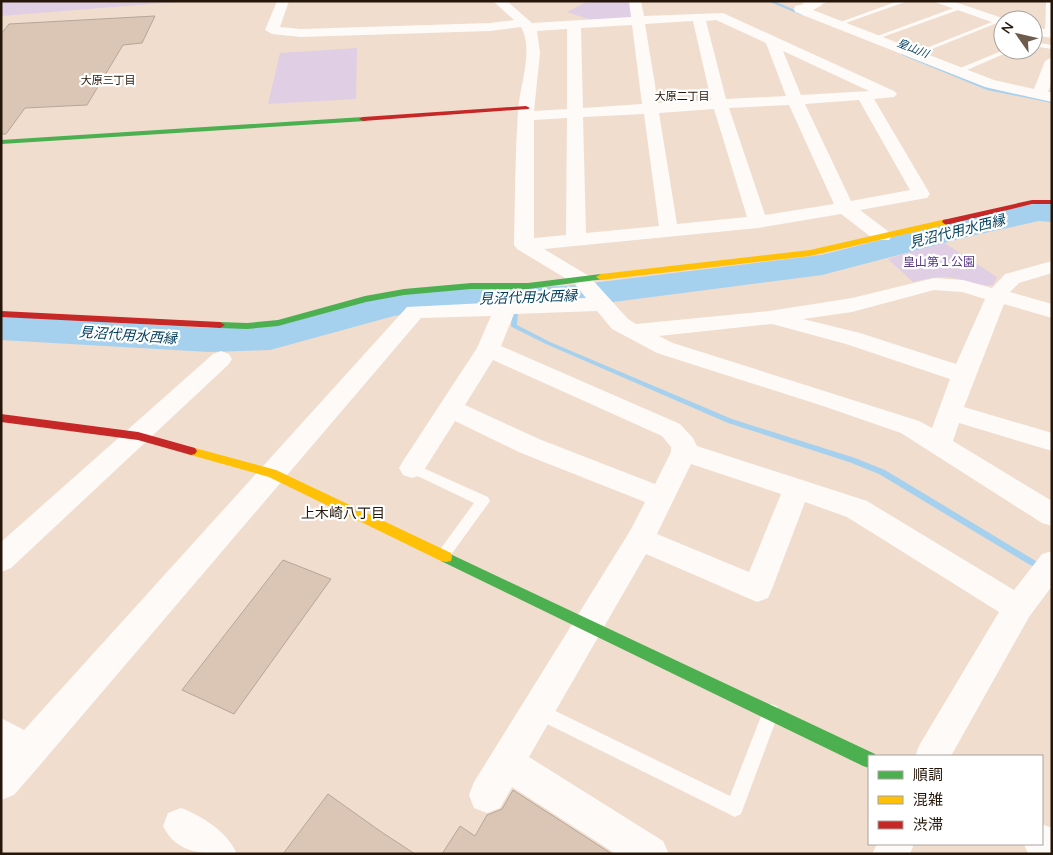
<svg xmlns="http://www.w3.org/2000/svg" width="1053" height="855" font-family="Quicksand,'Noto Sans JP',sans-serif">
<style>
.green{fill:#e0cee5}
.lines{fill:none;stroke-linecap:round;stroke-linejoin:round}
.stream{fill:#a5d1ef;fill-rule:evenodd}
.river{fill:#a5d1ef;fill-rule:evenodd}
.building{fill:#dbc6b5;stroke:#b6a699}
.lane{fill:#fdfaf8;fill-rule:evenodd}
.street{fill:#fdfaf8;fill-rule:evenodd}
.fast{fill:#4caf50;fill-rule:evenodd}
.slow{fill:#ffc107;fill-rule:evenodd}
.jam{fill:#c62828;fill-rule:evenodd}
.labels{text-anchor:middle;dominant-baseline:central;stroke-width:4.5;stroke-linejoin:round;paint-order:stroke}
.far-water-label{font-size:11px;font-style:italic;fill:#013e5d;stroke:#fff}
.far-neighbourhood-label{font-size:11px;fill:#251609;stroke:#fff}
.park-label{font-size:12px;fill:#583787;stroke:#fff}
.water-label{font-size:14px;font-style:italic;fill:#013e5d;stroke:#fff}
.neighbourhood-label{font-size:14px;fill:#251609;stroke:#fff}
</style>
<rect width="100%" height="100%" fill="#f0ddce"/>
<path class="green" d="M 1,1 L 188,1 L 1,16 Z
M 588,1 L 630,1 L 633,18 L 594,21 L 567,12 Z
M 357,48 L 356,99 L 268,104 L 280,53 Z
M 943,242 L 997,277 L 993,285 C 980,287 966,280 953,278 C 939,275 926,279 913,282 L 888,259 Z"/>
<g class="lines">
<path class="stream" d="M 768,1 L 774,1 L 804,14 L 801,15 Z
M 903,53 L 989,88 L 1052,101 L 1052,103 L 987,90 L 902,55 L 901,54 Z
M 516,298 L 519,300 L 517,325 L 550,342 L 732,419 L 855,458 L 885,470 L 1036,561 L 1037,563 L 1036,565 L 1033,566 L 1030,565 L 879,474 L 849,462 L 728,423 L 546,344 L 512,327 L 511,326 L 513,300 Z"/>
<path class="river" d="M 1039,203 L 1052,204 L 1052,222 L 1039,221 L 971,236 L 822,275 L 567,308 L 441,311 L 394,316 L 270,350 L 209,352 L 1,340 L 1,316 L 209,328 L 270,326 L 393,294 L 441,289 L 567,286 L 821,255 L 968,218 Z"/>
</g>
<path class="building" d="M 155,16 L 142,43 L 123,45 L 87,105 L 25,108 L 6,134 L 1,134 L 1,34 L 9,24 Z
M 283,560 L 331,579 L 234,714 L 182,690 Z
M 513,790 L 612,854 L 442,854 L 460,826 L 475,836 L 487,815 L 502,809 Z
M 328,794 L 380,831 L 415,854 L 283,854 Z"/>
<g class="lines">
<path class="lane" d="M 820,1 L 829,1 L 816,7 L 813,5 Z
M 898,1 L 908,1 L 840,25 L 835,24 Z
M 1046,1 L 1052,1 L 1051,34 L 1048,36 L 1045,34 Z
M 959,6 L 961,9 L 877,39 L 872,38 Z
M 997,20 L 1002,21 L 917,55 L 911,54 Z
M 1033,42 L 1052,45 L 1052,49 L 1033,46 Z
M 1004,50 L 1013,50 L 960,73 L 953,71 Z
M 412,463 L 488,497 L 490,501 L 448,559 L 443,561 L 438,559 L 436,555 L 474,503 L 407,471 L 405,468 L 407,465 Z
M 537,702 L 730,796 L 765,706 L 771,704 L 777,706 L 779,712 L 741,814 L 735,817 L 531,716 L 529,710 L 531,704 Z"/>
<path class="street" d="M 277,1 L 289,1 L 280,27 L 301,29 L 490,23 L 514,20 L 493,1 L 507,1 L 532,23 L 631,17 L 629,1 L 641,1 L 644,16 L 723,13 L 894,91 L 897,94 L 894,97 L 874,99 L 930,194 L 927,198 L 921,199 L 860,210 L 889,232 L 892,236 L 889,240 L 875,240 L 841,214 L 758,228 L 544,249 L 589,276 L 628,319 L 636,324 L 769,311 L 852,298 L 934,278 L 963,280 L 992,288 L 1005,274 L 1052,261 L 1052,273 L 1019,283 L 1010,292 L 1052,304 L 1052,318 L 1004,304 L 964,407 L 1052,433 L 1052,451 L 959,423 L 953,441 L 1052,501 L 1052,526 L 1042,523 L 901,433 L 823,406 L 657,353 L 612,329 L 597,311 L 514,314 L 501,346 L 680,424 L 693,438 L 697,446 L 867,501 L 1014,590 L 1042,554 L 1052,551 L 1052,586 L 1029,617 L 951,756 L 915,756 L 920,744 L 999,612 L 847,517 L 805,502 L 772,589 L 768,598 L 757,602 L 646,554 L 529,757 L 663,841 L 669,854 L 616,854 L 512,787 L 500,808 L 487,813 L 474,808 L 469,795 L 474,782 L 630,531 L 645,502 L 521,453 L 455,421 L 421,475 L 412,478 L 403,475 L 399,468 L 403,461 L 477,348 L 491,316 L 421,318 L 40,765 L 14,795 L 1,800 L 1,718 L 24,730 L 407,307 L 586,298 L 575,284 L 517,249 L 514,245 C 515,200 515,155 518,110 C 520,84 534,50 521,27 L 490,31 L 301,37 L 272,34 L 265,30 ZM 716,20 L 766,43 L 786,96 L 726,99 L 706,21 ZM 693,21 L 711,100 L 658,103 L 645,24 ZM 632,25 L 642,104 L 583,108 L 581,28 ZM 567,29 L 567,109 L 534,111 L 540,53 L 537,31 ZM 783,51 L 869,91 L 801,95 ZM 859,100 L 910,190 L 851,201 L 805,104 ZM 789,105 L 834,204 L 765,215 L 729,108 ZM 714,109 L 747,217 L 677,224 L 659,113 ZM 644,114 L 659,226 L 586,233 L 583,117 ZM 567,118 L 566,235 L 534,238 L 534,120 ZM 934,290 L 962,292 L 985,299 L 956,364 L 860,333 L 803,319 L 852,312 ZM 772,324 L 846,344 L 950,379 L 932,428 L 919,421 L 673,343 L 659,336 ZM 493,360 L 662,436 L 671,447 L 671,452 L 655,484 L 539,439 L 465,405 ZM 691,464 L 781,494 L 749,572 L 657,534 Z
M 801,1 L 818,1 L 822,5 L 813,10 L 994,80 L 1034,89 L 1045,61 L 1052,57 L 1052,82 L 1048,92 L 1052,92 L 1052,102 L 985,87 L 795,12 L 794,9 L 795,6 L 804,4 Z
M 932,1 L 952,1 L 1008,20 L 1003,20 L 1003,26 Z
M 1033,27 L 1052,30 L 1052,38 L 1033,35 Z
M 221,351 L 229,354 L 232,359 L 229,364 L 11,568 L 1,572 L 1,542 L 213,354 Z
M 181,808 C 202,816 228,832 237,854 C 205,854 177,855 163,826 L 168,813 Z
M 1042,824 L 1052,828 L 1052,854 L 1028,854 L 1024,844 L 1042,844 Z
M 877,844 L 914,844 L 910,854 L 872,854 Z"/>
<path class="fast" d="M 363,117 L 366,117 L 366,121 L 1,144 L 1,140 Z
M 601,274 L 606,277 L 604,279 L 528,289 L 471,289 L 404,295 L 366,302 L 278,326 L 247,329 L 220,328 L 215,325 L 220,322 L 247,323 L 278,320 L 365,296 L 404,289 L 471,283 L 528,283 Z
M 446,552 L 875,754 L 875,756 L 869,756 L 869,768 L 863,766 L 441,561 L 440,557 L 441,553 Z"/>
<path class="slow" d="M 946,219 L 950,222 L 949,224 L 810,256 L 601,280 L 596,277 L 601,274 L 810,250 Z
M 191,447 L 276,470 L 451,553 L 452,557 L 451,561 L 446,562 L 441,561 L 269,477 L 187,454 L 185,451 L 187,448 Z"/>
<path class="jam" d="M 526,106 L 530,108 L 528,109 L 363,121 L 359,119 L 363,117 Z
M 1032,200 L 1052,200 L 1052,204 L 1032,204 L 946,225 L 942,222 L 943,220 Z
M 1,311 L 220,322 L 225,325 L 220,328 L 1,317 Z
M 1,414 L 138,432 L 195,448 L 197,451 L 195,454 L 191,455 L 138,440 L 1,422 Z"/>
</g>
<g class="labels">
<g class="far-water-label">
<text transform="translate(913 48) rotate(22)">皇山川</text>
</g>
<g class="far-neighbourhood-label">
<text x="108" y="80">大原三丁目</text>
<text x="682" y="96">大原二丁目</text>
</g>
<g class="park-label">
<text x="939" y="261">皇山第１公園</text>
</g>
<g class="water-label">
<text transform="translate(957 231) rotate(-14)">見沼代用水西縁</text>
<text transform="translate(528 297) rotate(-2)">見沼代用水西縁</text>
<text transform="translate(128 335) rotate(4)">見沼代用水西縁</text>
</g>
<g class="neighbourhood-label">
<text x="343" y="513">上木崎八丁目</text>
</g>
</g>
<rect width="1053" height="855" fill="none" stroke="#251609" stroke-width="5"/>
<rect x="868" y="755" width="175" height="90" fill="#ffffff" stroke="#a8a29d"/>
<rect x="878" y="771" width="25" height="8" fill="#4caf50" stroke="#a8a29d"/>
<text x="913" y="780" font-size="15" fill="#251609">順調</text>
<rect x="878" y="796" width="25" height="8" fill="#ffc107" stroke="#a8a29d"/>
<text x="913" y="805" font-size="15" fill="#251609">混雑</text>
<rect x="878" y="821" width="25" height="8" fill="#c62828" stroke="#a8a29d"/>
<text x="913" y="830" font-size="15" fill="#251609">渋滞</text>
<g transform="translate(1018 35) rotate(304)"><circle r="24" fill="#ffffff" stroke="#a8a29d"/>
<path d="M0-4L9 19L0 12L-9 19Z" fill="#6c5c4e"/>
<text y="-8" font-size="14" font-weight="bold" text-anchor="middle" fill="#251609">N</text>
</g>
</svg>
